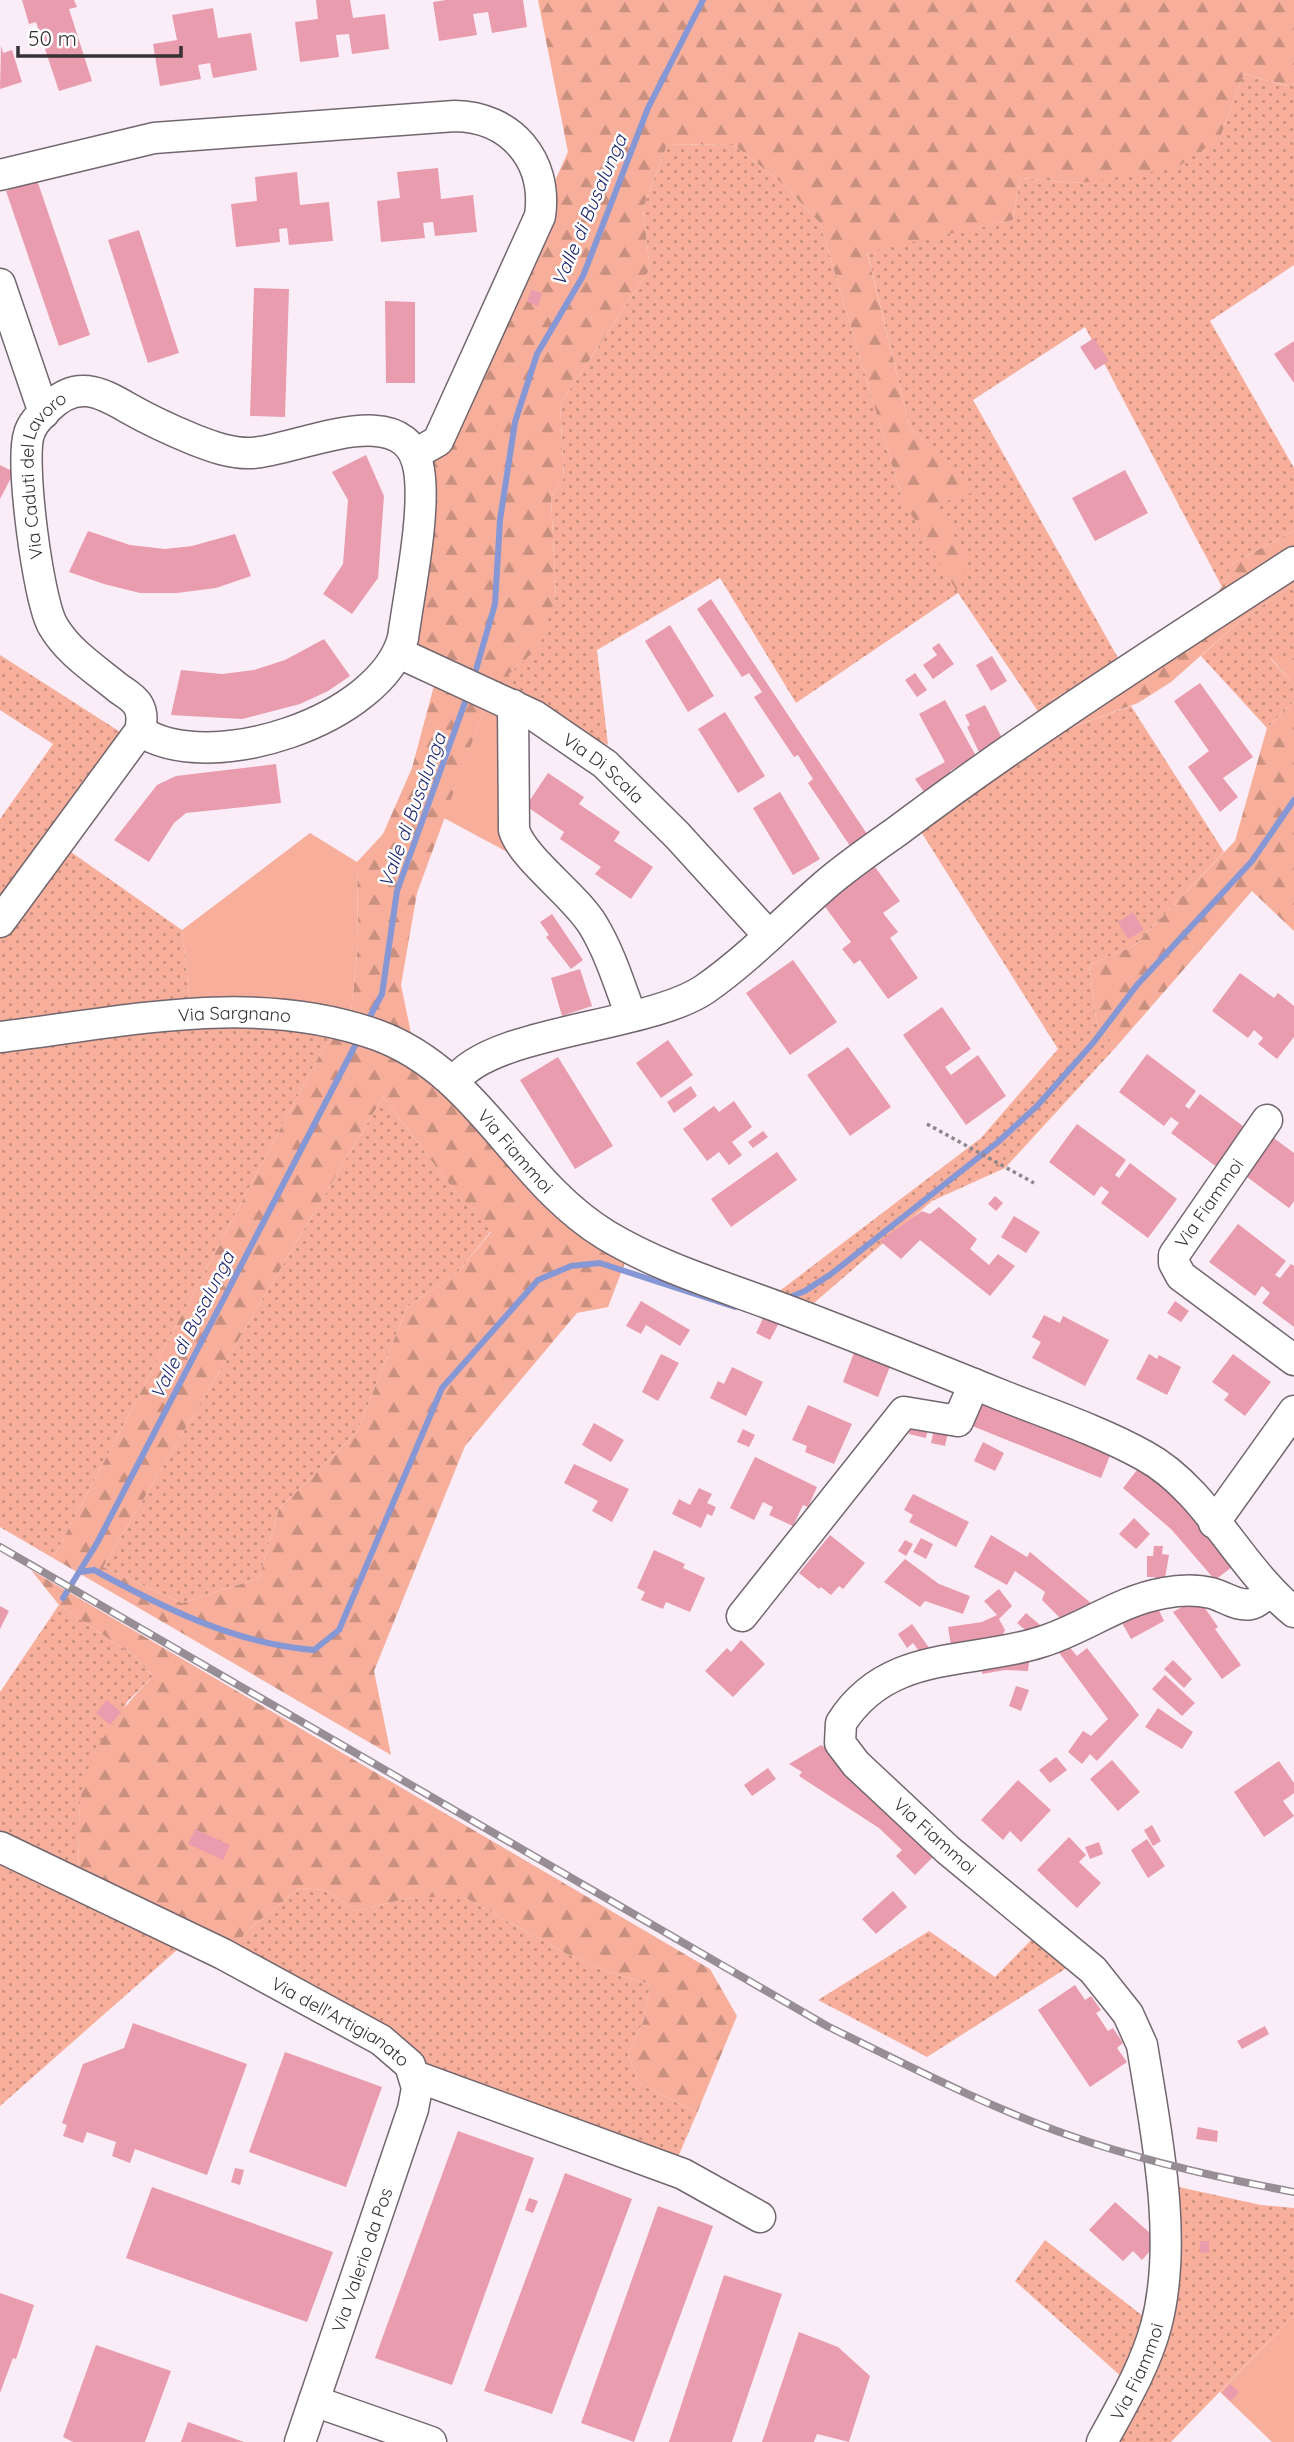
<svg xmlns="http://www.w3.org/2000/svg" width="1294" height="2442" font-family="Quicksand,sans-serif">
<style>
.grass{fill:url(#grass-dots)}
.forest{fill:url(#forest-firs);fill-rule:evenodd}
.green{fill:#f7af9b}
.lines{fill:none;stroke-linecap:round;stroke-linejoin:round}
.stream{stroke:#8697d5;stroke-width:6}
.building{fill:#e99cad}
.minor-casing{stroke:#72666f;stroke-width:33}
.path{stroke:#8f868d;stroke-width:3.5;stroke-dasharray:3.5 3.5;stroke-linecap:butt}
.minor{stroke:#fff;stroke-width:30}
.rail-casing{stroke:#978d94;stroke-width:8}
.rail{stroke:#fff;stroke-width:5;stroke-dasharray:16;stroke-linecap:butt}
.labels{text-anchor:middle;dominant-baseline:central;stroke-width:5;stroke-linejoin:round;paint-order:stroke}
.street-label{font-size:18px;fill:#363135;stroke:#fff}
.water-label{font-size:19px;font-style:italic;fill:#202870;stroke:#fff}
</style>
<defs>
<pattern id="grass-dots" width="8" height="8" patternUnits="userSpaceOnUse" patternTransform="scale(1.75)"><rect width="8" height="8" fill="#f7af9b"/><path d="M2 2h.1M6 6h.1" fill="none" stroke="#c98f7f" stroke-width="1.8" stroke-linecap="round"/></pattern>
<pattern id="forest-firs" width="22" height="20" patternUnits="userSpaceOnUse" patternTransform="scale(1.75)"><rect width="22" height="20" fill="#f7af9b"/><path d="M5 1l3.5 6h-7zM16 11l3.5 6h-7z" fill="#c98f7f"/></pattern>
</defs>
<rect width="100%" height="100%" fill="#fbedf7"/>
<path class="grass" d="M 1244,74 L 1287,86 L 1294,83 L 1294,265 L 1210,321 L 1294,468 L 1294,531 L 1233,563 L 1222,587 L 1085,327 L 973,400 L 1122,665 L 1035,707 L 958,593 L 796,703 L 720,578 L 597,650 L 608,745 L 492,689 L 539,646 L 556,596 L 551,498 L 564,478 L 560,404 L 650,269 L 643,209 L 667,145 L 733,144 L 783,184 L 820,223 L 902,499 L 967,558 L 935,504 L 978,491 L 910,428 L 867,251 L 1013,220 L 1020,178 L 1080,183 L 1220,138 Z
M 1294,584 L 1294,658 L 1270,658 L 1294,685 L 1294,701 L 1267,728 L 1201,656 L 1240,621 Z
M 0,655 L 125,735 L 54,840 L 182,930 L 190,1002 L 225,998 L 351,1013 L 321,1052 L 53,1558 L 0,1527 L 0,819 L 53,744 L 0,710 Z
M 1131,706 L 1224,852 L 1134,946 L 1089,965 L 1097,1025 L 1116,1047 L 1005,1168 L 932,1201 L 807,1309 L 769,1299 L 981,1138 L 1058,1049 L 918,827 L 1053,734 Z
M 383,1097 L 446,1180 L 491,1231 L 458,1272 L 407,1307 L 357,1432 L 279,1509 L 259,1578 L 182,1603 L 103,1567 Z
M 59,1605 L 134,1656 L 153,1676 L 127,1702 L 80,1804 L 77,1892 L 177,1950 L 0,2106 L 0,1692 Z
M 300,1888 L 325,1890 L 357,1911 L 412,1897 L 464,1897 L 565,1953 L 605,1971 L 650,1984 L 644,2020 L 628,2054 L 639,2083 L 697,2113 L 674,2166 L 423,2068 L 213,1965 L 255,1924 Z
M 1042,1929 L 1076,1962 L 927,2057 L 818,2000 L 929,1931 L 995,1977 Z
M 1165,2184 L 1261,2205 L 1294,2208 L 1294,2315 L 1171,2442 L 1106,2442 L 1134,2388 L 1015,2281 L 1045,2240 L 1161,2330 Z"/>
<path class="forest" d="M 538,0 L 1294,0 L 1294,83 L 1288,86 L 1244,74 L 1220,138 L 1176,168 L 1080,183 L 1020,178 L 1013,220 L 867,252 L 910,428 L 979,491 L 936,504 L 967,558 L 958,593 L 902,499 L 820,223 L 783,184 L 733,144 L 667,145 L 643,209 L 650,269 L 560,404 L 564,478 L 551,498 L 556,596 L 540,646 L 492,689 L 417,893 L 401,985 L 412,1038 L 626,1260 L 608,1307 L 577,1313 L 465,1446 L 374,1671 L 391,1755 L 53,1558 L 321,1052 L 351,1013 L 358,945 L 357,862 L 383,834 L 412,768 L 439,667 L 408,650 L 431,457 L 568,152 ZM 383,1097 L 446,1180 L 491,1232 L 458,1272 L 407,1307 L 357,1432 L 279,1509 L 259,1578 L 182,1603 L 103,1567 Z
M 1294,531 L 1294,584 L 1240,621 L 1171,682 L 1138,703 L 1053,734 L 1035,707 L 1170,643 L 1222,587 L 1233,563 Z
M 1270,657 L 1294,658 L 1294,685 Z
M 1294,701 L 1294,931 L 1252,891 L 1116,1047 L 1097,1025 L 1089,965 L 1134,946 L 1235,841 L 1267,728 Z
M 31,1570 L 710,1969 L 737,2016 L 697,2113 L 639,2083 L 628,2054 L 644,2020 L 650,1984 L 605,1971 L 565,1953 L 464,1897 L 412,1897 L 357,1911 L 325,1890 L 300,1888 L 255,1924 L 213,1965 L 177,1950 L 77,1893 C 79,1864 78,1834 80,1806 C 84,1754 118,1712 153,1676 L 134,1656 L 59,1605 Z"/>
<path class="green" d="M 492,689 L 515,700 L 511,854 L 444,818 Z
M 310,833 L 357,862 L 358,945 L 351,1013 L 225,998 L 190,1002 L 182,930 Z
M 1294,2315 L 1294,2442 L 1272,2442 L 1220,2392 Z"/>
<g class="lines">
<path class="stream" d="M 473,680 L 495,604 L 500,520 L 515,422 L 537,354 L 583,276 L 648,108 L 703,0
M 367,1022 L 382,994 L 397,891 L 468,694
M 785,1299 L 805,1291 L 831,1274 L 998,1142 L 1037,1106 L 1093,1043 L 1137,985 L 1252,861 L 1294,800
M 80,1572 L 94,1570 C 162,1607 235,1644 314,1650 L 339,1630 L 442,1388 L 538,1280 L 571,1266 L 600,1263 L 735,1307
M 63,1598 L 97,1543 L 359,1038"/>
</g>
<path class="building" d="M 22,0 L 74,0 L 77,7 L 69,9 L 92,81 L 59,91 L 36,22 L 29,24 Z
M 316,0 L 350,0 L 353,18 L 385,14 L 389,49 L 352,54 L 349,34 L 336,35 L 339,57 L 300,62 L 295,22 L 318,19 Z
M 446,0 L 523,0 L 527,27 L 492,33 L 488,12 L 473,14 L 477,35 L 439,41 L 433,2 Z
M 213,8 L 218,38 L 251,33 L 257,70 L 213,78 L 210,63 L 198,65 L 201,79 L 160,86 L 153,44 L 177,40 L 172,15 Z
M 1,45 L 3,53 L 12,50 L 22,82 L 0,89 Z
M 438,168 L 441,199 L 473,195 L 477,232 L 435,236 L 433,222 L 423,223 L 425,238 L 381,242 L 377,201 L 400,198 L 397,172 Z
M 297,172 L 300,205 L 329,202 L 333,241 L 289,245 L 287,228 L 279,229 L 280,242 L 236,247 L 231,204 L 257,201 L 255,177 Z
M 37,180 L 90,335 L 59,346 L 6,191 Z
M 139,230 L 179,353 L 148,363 L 108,240 Z
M 254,288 L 289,289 L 285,417 L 250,416 Z
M 531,290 L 542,293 L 538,306 L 527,302 Z
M 385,301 L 415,302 L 415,383 L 386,383 Z
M 1094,338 L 1109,361 L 1095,370 L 1080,347 Z
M 1294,341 L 1294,383 L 1274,354 Z
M 366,455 L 384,496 L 378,578 L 352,614 L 323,594 L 343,564 L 348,500 L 332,472 Z
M 0,465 L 14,472 L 0,499 Z
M 1125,470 L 1148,513 L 1095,541 L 1072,498 Z
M 88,531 L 130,545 L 165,549 L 192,546 L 235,534 L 251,576 L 216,588 L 177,593 L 140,593 L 104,584 L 69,572 Z
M 711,599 L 869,837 L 852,849 L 808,783 L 813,779 L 798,755 L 794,757 L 754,697 L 762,692 L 749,673 L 742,677 L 697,609 Z
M 670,625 L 714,696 L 688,712 L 645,641 Z
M 324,639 L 350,676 L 328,691 L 300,704 L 242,719 L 171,715 L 181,670 L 222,674 L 254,670 L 285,660 Z
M 939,643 L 954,664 L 933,679 L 923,665 L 937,655 L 932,648 Z
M 992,656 L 1007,681 L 991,691 L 976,665 Z
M 915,673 L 927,690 L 917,697 L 905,680 Z
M 1200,683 L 1253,757 L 1223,778 L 1238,797 L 1220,812 L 1188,767 L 1209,751 L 1174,701 Z
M 945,700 L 976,756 L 950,771 L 952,775 L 924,792 L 915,779 L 945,762 L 919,714 Z
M 985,705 L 1003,740 L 979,752 L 967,727 L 970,725 L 965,715 Z
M 725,712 L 765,776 L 738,793 L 698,729 Z
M 276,764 L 281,803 L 186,813 L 174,823 L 149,862 L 114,840 L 157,785 L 176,776 Z
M 548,773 L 584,797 L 579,804 L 620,832 L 614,841 L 653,867 L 631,899 L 595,874 L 601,867 L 560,839 L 564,832 L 526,806 Z
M 780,792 L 820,859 L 793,875 L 753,808 Z
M 875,867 L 900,901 L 883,913 L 898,932 L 890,938 L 918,978 L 888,999 L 860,960 L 854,964 L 842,949 L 851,942 L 823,904 Z
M 1133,912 L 1144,930 L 1128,939 L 1118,922 Z
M 552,914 L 583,960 L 571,969 L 546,937 L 549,935 L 540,922 Z
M 793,960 L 837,1022 L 790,1055 L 746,993 Z
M 580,969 L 592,1006 L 562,1016 L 551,978 Z
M 1240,973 L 1274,998 L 1278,993 L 1294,1006 L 1294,1037 L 1277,1059 L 1258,1044 L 1263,1038 L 1254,1030 L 1248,1038 L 1212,1011 Z
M 942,1007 L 971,1049 L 945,1067 L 951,1075 L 978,1055 L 1006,1096 L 966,1125 L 903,1035 Z
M 668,1040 L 693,1075 L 661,1098 L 636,1063 Z
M 848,1047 L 891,1107 L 850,1136 L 807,1075 Z
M 1147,1054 L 1196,1091 L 1185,1106 L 1189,1109 L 1200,1094 L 1247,1129 L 1218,1168 L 1171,1133 L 1179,1123 L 1171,1117 L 1164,1126 L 1119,1092 Z
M 558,1057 L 613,1146 L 575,1169 L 520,1080 Z
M 691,1086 L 697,1096 L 674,1113 L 667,1102 Z
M 734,1101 L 752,1127 L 732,1142 L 742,1155 L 729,1165 L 719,1152 L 707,1161 L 683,1129 L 714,1106 L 719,1112 Z
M 1077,1124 L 1126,1160 L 1115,1175 L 1119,1178 L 1130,1163 L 1177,1199 L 1148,1238 L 1101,1203 L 1109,1192 L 1101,1186 L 1094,1196 L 1049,1162 Z
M 763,1131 L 768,1137 L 753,1148 L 748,1142 Z
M 1271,1136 L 1294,1153 L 1294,1201 L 1289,1208 L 1243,1174 Z
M 777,1152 L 797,1180 L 731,1227 L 711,1199 Z
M 995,1196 L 1003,1203 L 996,1211 L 988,1204 Z
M 939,1207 L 977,1239 L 970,1249 L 989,1265 L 998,1254 L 1015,1266 L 990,1296 L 920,1240 L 901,1259 L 880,1241 L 922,1211 L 930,1214 Z
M 1014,1216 L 1040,1232 L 1026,1253 L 1001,1237 Z
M 1238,1224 L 1286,1261 L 1275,1275 L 1280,1278 L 1291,1264 L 1294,1266 L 1294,1327 L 1262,1303 L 1270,1293 L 1262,1286 L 1255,1296 L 1209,1262 Z
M 641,1301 L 690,1330 L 680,1346 L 646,1325 L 641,1334 L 626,1326 Z
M 1175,1301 L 1189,1311 L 1181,1322 L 1167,1313 Z
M 766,1312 L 781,1319 L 770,1340 L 756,1333 Z
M 1044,1315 L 1060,1323 L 1063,1316 L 1109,1340 L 1085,1386 L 1032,1358 L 1041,1342 L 1032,1337 Z
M 855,1350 L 891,1364 L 878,1397 L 843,1382 Z
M 661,1354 L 679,1363 L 658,1401 L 642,1392 Z
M 1149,1354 L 1157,1359 L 1159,1355 L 1181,1367 L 1167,1395 L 1136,1379 Z
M 1233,1354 L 1271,1382 L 1245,1416 L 1224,1400 L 1229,1394 L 1212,1382 Z
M 732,1367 L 763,1382 L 746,1416 L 710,1398 L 718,1381 L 724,1384 Z
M 982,1395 L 1113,1448 L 1101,1478 L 970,1425 Z
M 808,1405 L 852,1424 L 834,1464 L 805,1452 L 807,1446 L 792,1440 Z
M 912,1419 L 929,1423 L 926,1438 L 909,1434 Z
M 936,1421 L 950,1424 L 945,1446 L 931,1443 Z
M 594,1423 L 624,1440 L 611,1462 L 582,1445 Z
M 743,1429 L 755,1435 L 749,1447 L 737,1442 Z
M 983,1442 L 1004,1453 L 995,1471 L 974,1461 Z
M 755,1457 L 817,1487 L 808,1507 L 803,1505 L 793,1526 L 769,1515 L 773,1507 L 763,1502 L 754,1520 L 730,1508 Z
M 1144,1461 L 1236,1564 L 1215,1580 L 1171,1529 L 1123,1488 Z
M 574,1464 L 629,1489 L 612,1522 L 592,1511 L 598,1501 L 564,1483 Z
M 699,1488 L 712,1494 L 707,1503 L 716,1507 L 712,1516 L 707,1514 L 701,1528 L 672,1514 L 679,1499 L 690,1505 Z
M 913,1494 L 969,1522 L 956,1547 L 909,1522 L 913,1515 L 904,1510 Z
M 1134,1518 L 1150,1534 L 1136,1549 L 1119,1534 Z
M 830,1535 L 865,1563 L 843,1589 L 839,1586 L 831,1595 L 821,1587 L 819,1589 L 799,1573 Z
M 991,1535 L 1027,1557 L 1030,1552 L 1092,1604 L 1068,1626 L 1042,1600 L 1045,1592 L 1015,1571 L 1007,1585 L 974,1567 Z
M 921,1538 L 933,1544 L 926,1559 L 913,1552 Z
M 905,1540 L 913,1544 L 906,1556 L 898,1551 Z
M 1154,1546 L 1163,1546 L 1162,1554 L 1169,1555 L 1164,1584 L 1155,1583 L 1155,1577 L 1147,1577 L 1147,1556 L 1153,1556 Z
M 654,1550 L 685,1564 L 683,1568 L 705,1578 L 690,1612 L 666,1602 L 663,1609 L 641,1600 L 645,1592 L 637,1588 Z
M 905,1559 L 939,1584 L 970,1596 L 963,1614 L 925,1601 L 920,1607 L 884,1582 Z
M 999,1589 L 1012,1606 L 999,1619 L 1005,1630 L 998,1644 L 952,1651 L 948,1627 L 982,1622 L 997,1615 L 984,1601 Z
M 1198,1598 L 1218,1627 L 1215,1629 L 1241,1665 L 1222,1679 L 1173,1612 Z
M 1155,1602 L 1164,1621 L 1131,1639 L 1117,1614 Z
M 0,1606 L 9,1611 L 0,1629 Z
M 1026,1613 L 1040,1625 L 1031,1635 L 1017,1623 Z
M 912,1624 L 930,1649 L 922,1655 L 913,1643 L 907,1648 L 898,1634 Z
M 741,1640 L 765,1664 L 733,1697 L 705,1671 L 727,1648 L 731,1652 Z
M 1067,1644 L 1077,1656 L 1087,1648 L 1139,1715 L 1097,1761 L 1090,1754 L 1082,1764 L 1068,1752 L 1083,1731 L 1091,1736 L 1108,1719 L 1057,1650 Z
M 1030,1654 L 1028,1671 L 1005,1670 L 982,1674 L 981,1657 Z
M 1173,1660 L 1192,1679 L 1184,1688 L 1164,1669 Z
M 1165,1675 L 1195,1703 L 1182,1716 L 1152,1689 Z
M 1016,1686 L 1029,1690 L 1021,1711 L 1009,1706 Z
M 107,1700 L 121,1712 L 110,1725 L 96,1713 Z
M 1158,1708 L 1193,1732 L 1182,1749 L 1145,1727 Z
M 821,1745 L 872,1780 L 942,1848 L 915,1875 L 896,1856 L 902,1850 L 879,1828 L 799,1776 L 802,1772 L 789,1764 Z
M 1056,1757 L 1067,1770 L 1050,1783 L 1039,1770 Z
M 1112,1760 L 1140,1792 L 1118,1811 L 1090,1779 Z
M 1279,1761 L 1294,1783 L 1294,1793 L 1283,1801 L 1294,1816 L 1264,1837 L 1234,1792 Z
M 768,1768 L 776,1779 L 752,1796 L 744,1785 Z
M 1018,1780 L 1051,1810 L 1021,1842 L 1010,1831 L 1003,1840 L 981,1820 Z
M 1152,1825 L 1161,1841 L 1153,1846 L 1144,1830 Z
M 195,1829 L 230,1845 L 223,1860 L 188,1844 Z
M 1069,1837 L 1086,1855 L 1079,1862 L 1101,1883 L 1077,1908 L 1037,1870 Z
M 1147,1839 L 1165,1866 L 1148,1878 L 1131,1850 Z
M 1099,1842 L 1103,1854 L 1090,1859 L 1085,1847 Z
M 893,1891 L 907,1907 L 876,1934 L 862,1919 Z
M 1075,1985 L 1085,2000 L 1091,1996 L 1101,2010 L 1096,2013 L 1108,2031 L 1113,2028 L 1123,2043 L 1117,2048 L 1127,2062 L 1090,2087 L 1038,2010 Z
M 133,2023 L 247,2064 L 207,2175 L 135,2149 L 130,2163 L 112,2156 L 116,2142 L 87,2132 L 83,2143 L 63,2136 L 67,2125 L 62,2123 L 83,2064 L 124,2048 Z
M 1265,2026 L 1269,2034 L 1242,2049 L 1237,2041 Z
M 285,2052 L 382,2087 L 346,2187 L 249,2152 Z
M 1198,2127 L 1218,2131 L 1217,2142 L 1196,2139 Z
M 458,2131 L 534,2158 L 452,2385 L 375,2358 Z
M 235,2168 L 244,2170 L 240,2185 L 231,2182 Z
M 565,2173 L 632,2199 L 552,2414 L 484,2391 Z
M 152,2187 L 333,2252 L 307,2322 L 126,2258 Z
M 529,2198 L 538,2201 L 533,2213 L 525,2210 Z
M 1115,2202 L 1159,2241 L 1142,2260 L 1133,2251 L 1123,2261 L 1089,2230 Z
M 658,2206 L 713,2226 L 634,2442 L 581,2423 Z
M 1200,2241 L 1209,2241 L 1209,2253 L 1200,2252 Z
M 724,2275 L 782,2294 L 732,2442 L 669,2442 Z
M 0,2293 L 34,2305 L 16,2359 L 13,2358 L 0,2393 Z
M 799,2332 L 838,2347 L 870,2376 L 849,2442 L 817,2434 L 814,2442 L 762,2442 Z
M 96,2345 L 171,2371 L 145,2442 L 73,2442 L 63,2437 Z
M 1230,2384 L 1239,2392 L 1231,2401 L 1222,2393 Z
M 188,2422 L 244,2442 L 181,2442 Z"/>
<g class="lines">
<defs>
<g id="minor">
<path d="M 0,175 L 154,138 L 455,116 C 511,117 548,160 540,216 L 438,441 L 415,454"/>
<path d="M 0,284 L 44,413"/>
<path id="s1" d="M 399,653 L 535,716 L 605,764 L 677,835 L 769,936"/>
<path d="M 513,705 L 514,830 C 523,859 574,894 593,925 C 610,953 620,986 631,1016"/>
<path id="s2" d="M 0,922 L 140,731 C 142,722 143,713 138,705 C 134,698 125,693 118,688 C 95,669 68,652 53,626 C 38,601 20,461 29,434 C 32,423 40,416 48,408 C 76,380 99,391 128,408 C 149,420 173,431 195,440 C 213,447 232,454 252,453 C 297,451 407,394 419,470 C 426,513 409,593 403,638 C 381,720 210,777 140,731"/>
<path id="s3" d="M 0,1037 C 126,1022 254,991 377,1035 C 479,1072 517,1181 606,1235 C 659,1267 719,1285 778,1307 C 853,1335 927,1365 1001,1395 C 1049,1414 1100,1431 1145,1456 C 1207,1490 1239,1568 1294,1612"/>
<path d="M 455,1081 C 491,1030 648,1028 705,989 C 748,959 785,920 824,886 C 847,866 872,849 896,832 C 1025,735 1159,650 1294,562"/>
<path d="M 1267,1120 L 1174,1255 L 1174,1263 L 1181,1276 L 1294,1360"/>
<path d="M 1214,1523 L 1294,1411"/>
<path d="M 742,1616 L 904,1412 L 958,1421 L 974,1384"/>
<path id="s4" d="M 0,1847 L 223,1954 L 381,2040 L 410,2065 L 417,2088 L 413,2109 L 300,2442"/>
<path d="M 415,2076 L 683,2174 L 760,2217"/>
<path d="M 314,2401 L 431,2442"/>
<path id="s5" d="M 1102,2442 C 1122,2405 1145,2367 1156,2326 C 1179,2240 1156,2132 1142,2045 L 1128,2014 L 1093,1970 L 948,1850 L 856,1764 L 840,1743 L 841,1723 C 888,1649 969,1665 1041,1642 C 1084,1629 1118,1601 1164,1593 C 1179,1590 1195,1589 1211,1593 C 1224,1596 1237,1607 1251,1604 C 1257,1603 1264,1596 1269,1592"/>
</g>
</defs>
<use href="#minor" class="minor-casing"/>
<path class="path" d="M 927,1124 L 1034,1183"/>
<use href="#minor" class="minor"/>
<defs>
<path id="rail" d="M 0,1547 L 827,2026 C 907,2065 987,2107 1071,2136 C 1143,2161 1219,2178 1294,2192"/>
</defs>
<use href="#rail" class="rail-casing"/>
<use href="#rail" class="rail"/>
</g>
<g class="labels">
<g class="street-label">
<text stroke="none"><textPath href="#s2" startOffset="539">Via Caduti del Lavoro</textPath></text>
<text stroke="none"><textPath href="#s1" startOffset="236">Via Di Scala</textPath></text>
<text stroke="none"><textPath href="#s3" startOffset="236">Via Sargnano</textPath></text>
<text stroke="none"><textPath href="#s3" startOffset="564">Via Fiammoi</textPath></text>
<text transform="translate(1209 1203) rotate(-55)">Via Fiammoi</text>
<text transform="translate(935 1836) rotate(42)">Via Fiammoi</text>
<text stroke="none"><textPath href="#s4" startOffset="383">Via dell'Artigianato</textPath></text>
<text transform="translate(362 2260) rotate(-71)">Via Valerio da Pos</text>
<text stroke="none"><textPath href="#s5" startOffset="79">Via Fiammoi</textPath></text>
</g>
<g class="water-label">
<text transform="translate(589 210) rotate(-67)">Valle di Busalunga</text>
<text transform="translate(412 810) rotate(-70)">Valle di Busalunga</text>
<text transform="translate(192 1325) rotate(-63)">Valle di Busalunga</text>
</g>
</g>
<path d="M18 46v10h163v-10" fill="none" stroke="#363135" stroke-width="3.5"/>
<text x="28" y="46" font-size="21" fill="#363135" stroke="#ffffff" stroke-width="5" paint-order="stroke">50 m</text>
</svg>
